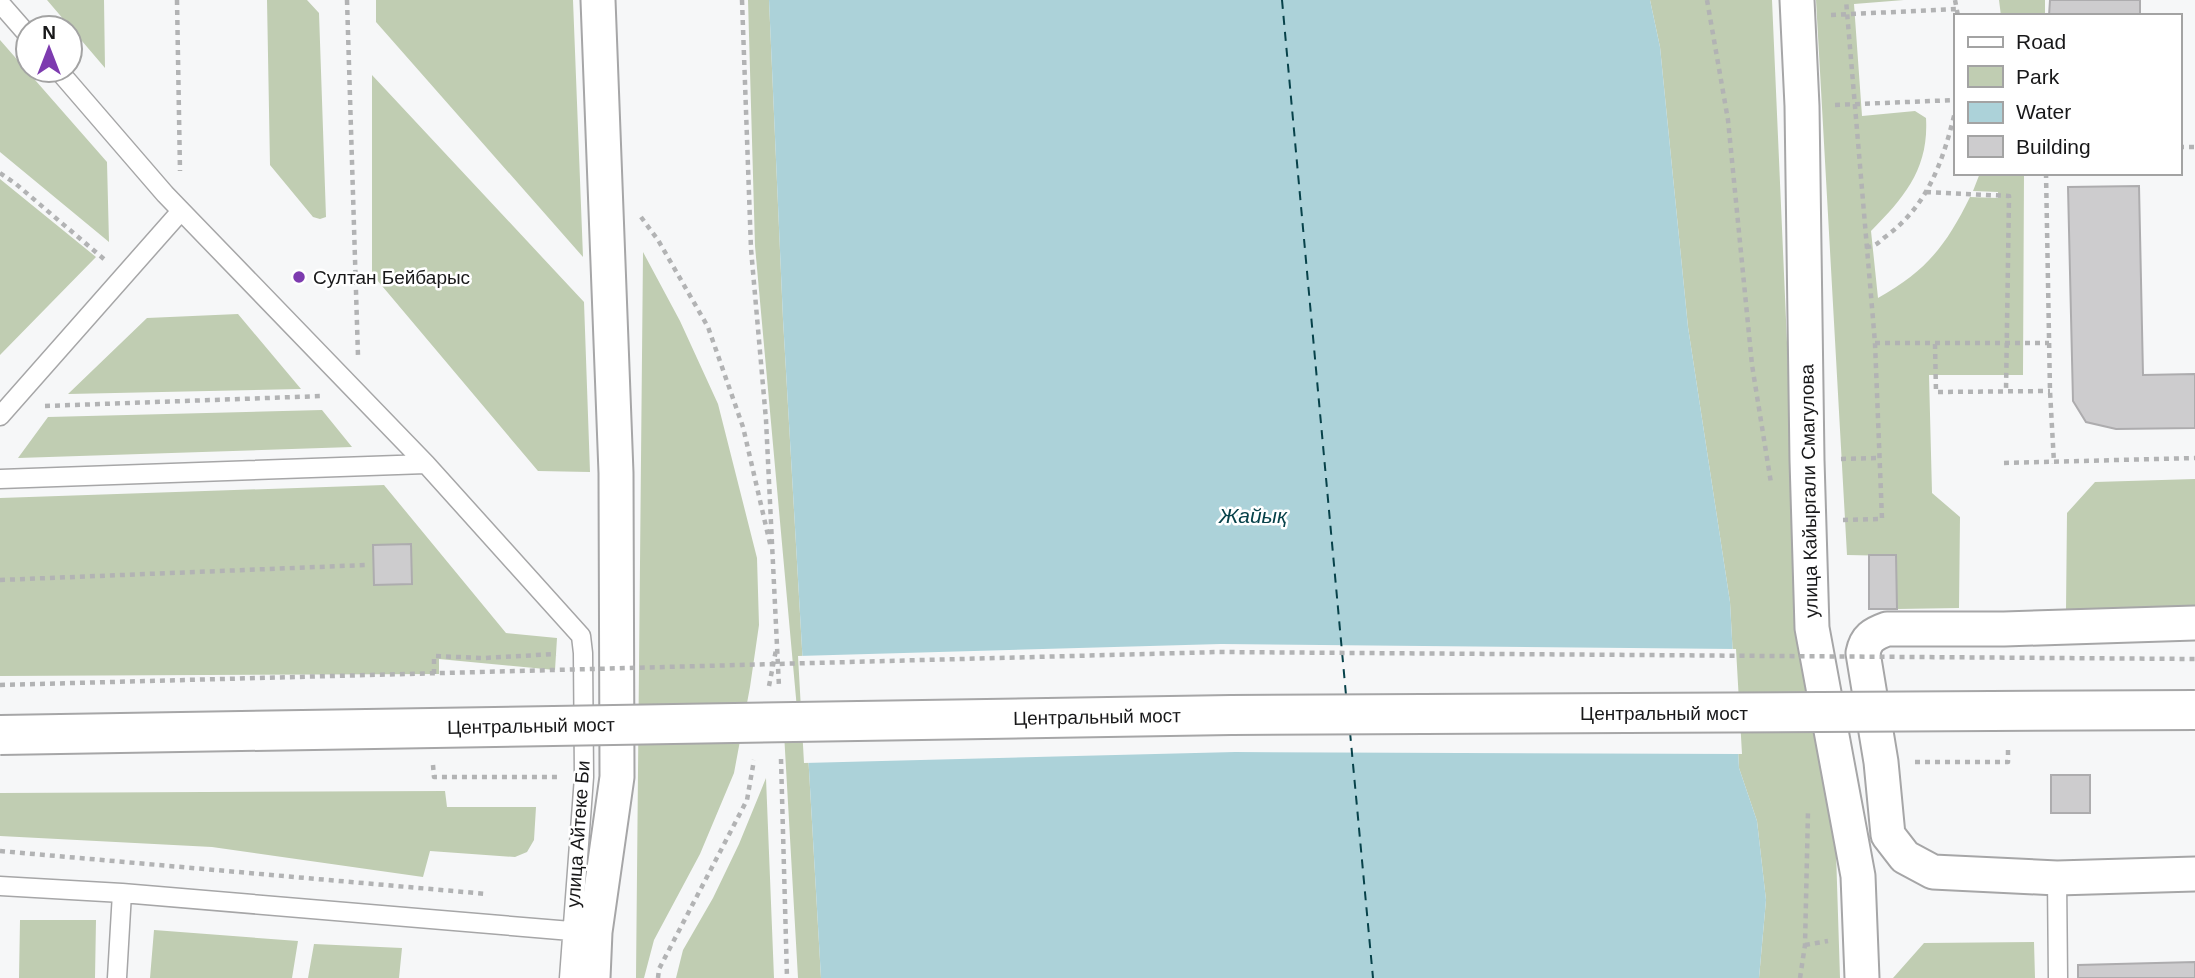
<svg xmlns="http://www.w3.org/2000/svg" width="2195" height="978" font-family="Arial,sans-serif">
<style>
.green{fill:#c0cdb2}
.water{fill:#acd2d9}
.pier{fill:#f6f7f8}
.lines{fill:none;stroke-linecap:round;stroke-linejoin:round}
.ferry{stroke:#07424a;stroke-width:2;stroke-dasharray:9 7;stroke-linecap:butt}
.building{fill:#cdccce;stroke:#adacae;stroke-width:2}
.lane-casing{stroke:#a6a6a7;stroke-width:21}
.street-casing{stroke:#a6a6a7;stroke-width:37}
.path{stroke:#b2b3b4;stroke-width:4.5;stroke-dasharray:5 5;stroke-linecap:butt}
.lane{stroke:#fff;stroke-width:18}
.street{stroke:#fff;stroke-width:33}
.primary-bridge-casing{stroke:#a6a6a7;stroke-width:42;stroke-linecap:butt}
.path-bridge{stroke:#b2b3b4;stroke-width:4.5;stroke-dasharray:5 5;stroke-linecap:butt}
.primary-bridge{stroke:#fff;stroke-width:38}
.poi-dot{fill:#7d3baf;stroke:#fff;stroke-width:2.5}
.labels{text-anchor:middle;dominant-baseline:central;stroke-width:5;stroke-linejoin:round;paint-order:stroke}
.poi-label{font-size:19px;fill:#181819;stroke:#fff;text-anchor:start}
.street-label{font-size:19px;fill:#181819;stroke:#fff}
.water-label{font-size:21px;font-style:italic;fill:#07424a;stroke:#fff}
</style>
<rect width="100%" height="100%" fill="#f6f7f8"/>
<path class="green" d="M 47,0 L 104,0 L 105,68 Z
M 267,0 L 307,0 L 319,13 L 326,217 L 320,219 L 313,217 L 270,165 Z
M 376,0 L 573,0 L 583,257 L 376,22 Z
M 748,0 L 769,0 L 783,319 L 821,978 L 798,978 L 784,733 L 799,731 L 755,246 Z
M 1650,0 L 1772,0 L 1800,639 L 1835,820 L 1840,978 L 1759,978 L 1766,900 L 1757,821 L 1739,768 L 1730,602 L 1688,327 L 1660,47 Z
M 1816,0 L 1904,0 L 1854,4 L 1862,116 L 1915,111 L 1926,118 C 1929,168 1905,197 1871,231 L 1878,298 C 1926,271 1946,246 1970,197 L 1998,198 L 1998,192 L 1973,191 L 1980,173 L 2024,173 L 2023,375 L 1929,375 L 1932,493 L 1960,517 L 1959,608 L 1897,609 L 1896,556 L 1847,555 Z
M 1999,0 L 2045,0 L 2045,16 L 2001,16 Z
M 0,40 L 107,162 L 109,242 L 0,152 Z
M 372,75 L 584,302 L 590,472 L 538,471 L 372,274 Z
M 0,179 L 96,257 L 0,355 Z
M 643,252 L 680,321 L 718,404 L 757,558 L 759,625 L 750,687 L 734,773 L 700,854 L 654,940 L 644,978 L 636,978 Z
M 238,314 L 301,389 L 68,394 L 147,318 Z
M 322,410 L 352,447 L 18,458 L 48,417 Z
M 2195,479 L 2195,606 L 2066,610 L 2067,513 L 2095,482 Z
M 384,485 L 506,633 L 557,638 L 555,670 L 439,659 L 439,674 L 0,676 L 0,498 Z
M 766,778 L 774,978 L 676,978 L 683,950 L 713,898 L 739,844 Z
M 445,791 L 447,807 L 536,807 L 534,840 L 527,852 L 515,857 L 430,851 L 423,877 L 212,847 L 0,836 L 0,793 Z
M 20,920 L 96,920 L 95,978 L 19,978 Z
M 154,930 L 298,941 L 292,978 L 150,978 Z
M 2034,942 L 2035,978 L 1893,978 L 1924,943 Z
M 314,944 L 402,948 L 399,978 L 308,978 Z"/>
<path class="water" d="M 769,0 L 1650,0 L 1660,47 L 1688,327 L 1730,602 L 1739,768 L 1757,821 L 1766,900 L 1759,978 L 821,978 L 783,319 Z"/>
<path class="pier" d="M 1221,644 L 1736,649 L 1742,754 L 1235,752 L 804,763 L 798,656 Z"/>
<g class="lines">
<path class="ferry" d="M 1282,0 L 1346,695
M 1350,732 L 1373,978"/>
</g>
<path class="building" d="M 2050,0 L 2140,0 L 2140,16 L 2049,16 Z
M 2139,186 L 2143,375 L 2195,374 L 2195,428 L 2116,429 L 2086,422 L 2073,401 L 2068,187 Z
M 411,544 L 412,584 L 374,585 L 373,545 Z
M 1869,555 L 1896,555 L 1897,609 L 1869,609 Z
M 2051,775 L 2090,775 L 2090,813 L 2051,813 Z
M 2195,962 L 2195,978 L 2078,978 L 2078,965 Z"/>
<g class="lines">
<defs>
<path id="lane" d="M 0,3 L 28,35
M 58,70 L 165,194 L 426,464 L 581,636 L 583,653 L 584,777 L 569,978
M 0,416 L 181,211
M 0,479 L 426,464
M 2057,878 L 2058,978
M 0,886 L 122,893 L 571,931
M 117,978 L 122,893"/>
<path id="street" d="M 1797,0 L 1802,106 L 1807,460 L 1812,628 L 1858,876 L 1862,978
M 2195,623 L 2004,629 L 1887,629 C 1873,634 1866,638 1863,653 L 1881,762 L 1888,835 L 1905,857 L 1933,872 L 2057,878 L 2195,874
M 593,978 L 595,932 L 617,777 L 616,473 L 598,0"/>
</defs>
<use href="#lane" class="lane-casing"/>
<use href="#street" class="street-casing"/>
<path class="path" d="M 177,0 L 180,171
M 347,0 L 358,356
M 742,0 L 751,249 L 766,420 L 779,687
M 1707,0 L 1728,120 L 1752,365 L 1771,483
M 1955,0 L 1958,16
M 1831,15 L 1957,9
M 1835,105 L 1955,100
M 2179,147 L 2195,147
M 0,173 L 16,184 L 105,260
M 2046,173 L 2050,391 L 2054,463
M 1926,192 L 2009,196 L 2006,391
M 641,217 L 658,240 L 708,327 L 743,427 L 771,548
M 1866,247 C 1875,247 1879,242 1885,237 C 1928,206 1943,161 1955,112
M 1875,343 L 2049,343
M 1935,344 L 1936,392 L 2050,391
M 45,406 L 323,396
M 1841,459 L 1879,458
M 2004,463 L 2195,458
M 1843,520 L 1882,519 L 1875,343 L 1846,0
M 0,580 L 366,565
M 434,674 L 434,656 L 484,658 L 556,654
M 769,686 L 776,650
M 781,759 L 787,978
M 1915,762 L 2008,762 L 2008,749
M 433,765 L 434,777 L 560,777
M 0,851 L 487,894
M 1805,945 L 1828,941
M 658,978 L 659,969 L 747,800 L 754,760
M 1800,978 L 1805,945 L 1808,811"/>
<use href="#lane" class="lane"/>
<use href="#street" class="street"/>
<defs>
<path id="primary-bridge" d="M 0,735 L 1231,715 L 2195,710"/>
</defs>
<use href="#primary-bridge" class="primary-bridge-casing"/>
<path class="path-bridge" d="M 0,685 L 1219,652 L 2195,659"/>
<use href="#primary-bridge" class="primary-bridge"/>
</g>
<circle class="poi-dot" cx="299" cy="277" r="7"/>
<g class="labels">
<g class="poi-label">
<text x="313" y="277">Султан Бейбарыс</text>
</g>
<g class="street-label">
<text transform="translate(1809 491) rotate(-91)">улица Кайыргали Смагулова</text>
<text x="1664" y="713">Центральный мост</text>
<text transform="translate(1097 717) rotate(-1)">Центральный мост</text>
<text transform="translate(531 726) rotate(-1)">Центральный мост</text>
<text transform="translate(578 834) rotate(-86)">улица Айтеке Би</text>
</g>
<g class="water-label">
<text x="1253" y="515">Жайық</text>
</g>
</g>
<rect x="1954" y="14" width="228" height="161" fill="#ffffff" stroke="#a3a3a3" stroke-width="2"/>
<rect x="1968" y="37" width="35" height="10" fill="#ffffff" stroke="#a3a3a3" stroke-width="2"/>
<text x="2016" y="49" font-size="21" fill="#181819">Road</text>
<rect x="1968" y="66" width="35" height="21" fill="#c0cdb2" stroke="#a3a3a3" stroke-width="2"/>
<text x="2016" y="84" font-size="21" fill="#181819">Park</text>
<rect x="1968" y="102" width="35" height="21" fill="#acd2d9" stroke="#a3a3a3" stroke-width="2"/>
<text x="2016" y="119" font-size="21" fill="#181819">Water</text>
<rect x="1968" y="136" width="35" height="21" fill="#cdccce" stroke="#a3a3a3" stroke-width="2"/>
<text x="2016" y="154" font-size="21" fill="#181819">Building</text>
<g transform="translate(49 49)"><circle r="33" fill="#ffffff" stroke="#a3a3a3" stroke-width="2"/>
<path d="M0-5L12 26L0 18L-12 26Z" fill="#7d3baf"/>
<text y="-10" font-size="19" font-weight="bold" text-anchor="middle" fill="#181819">N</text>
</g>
</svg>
